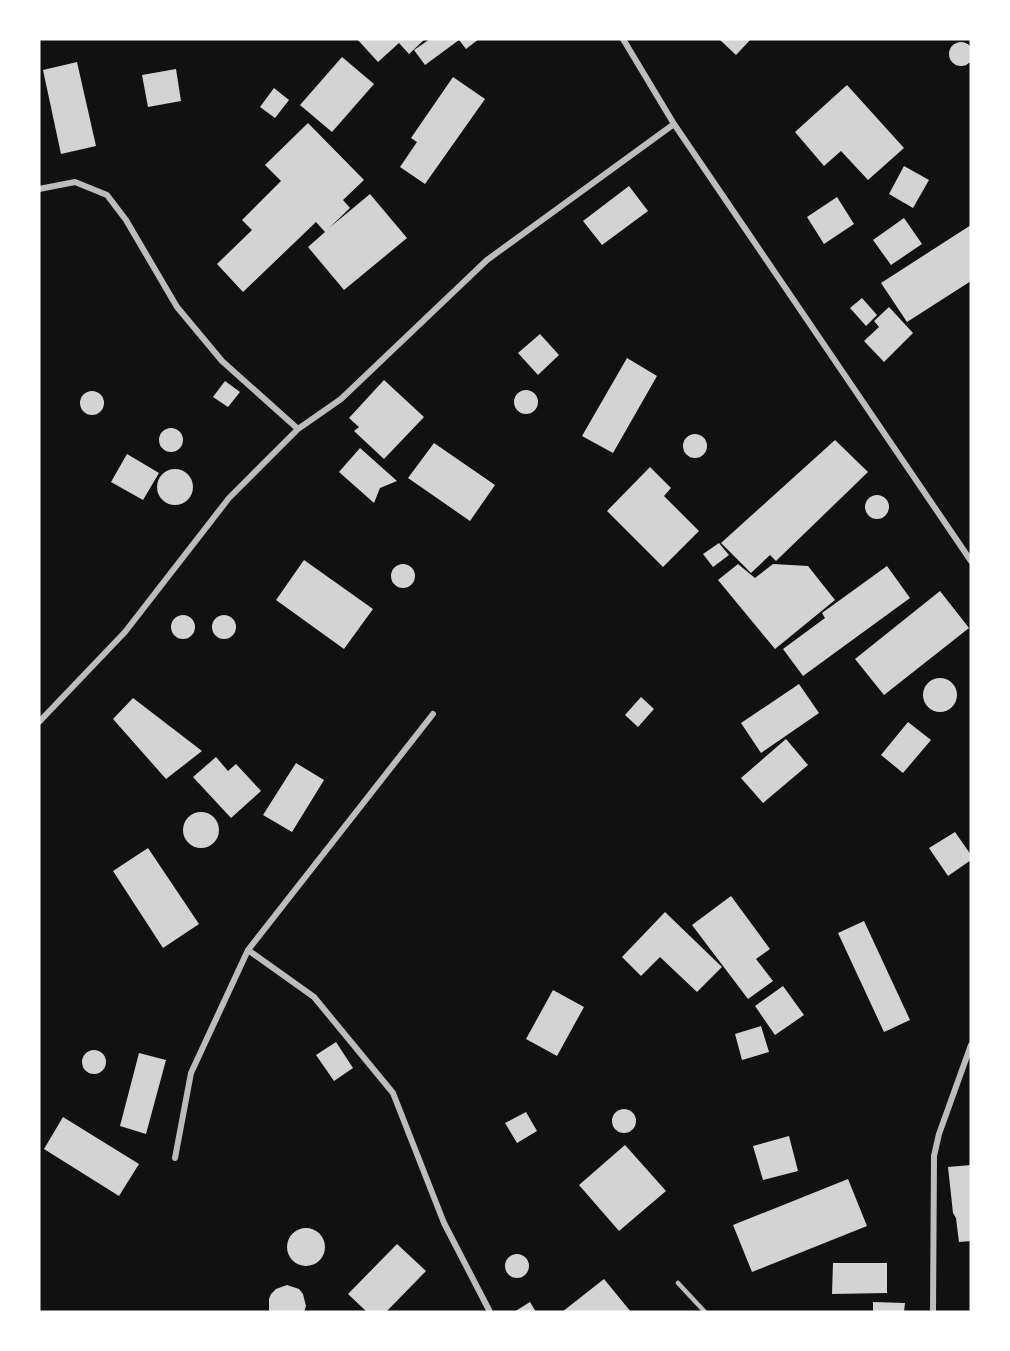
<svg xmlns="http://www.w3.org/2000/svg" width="1010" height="1351" font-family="'Crimson Pro',serif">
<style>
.building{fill:#d3d3d3}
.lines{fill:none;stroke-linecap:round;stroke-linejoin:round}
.service{stroke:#bcbcbc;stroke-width:4.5}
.minor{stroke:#bcbcbc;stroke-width:6}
</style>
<rect width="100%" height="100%" fill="#111"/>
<path class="building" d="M 357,39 L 425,39 L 409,54 L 399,43 L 378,62 Z
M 430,39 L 479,39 L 466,49 L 459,40 L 425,65 L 414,50 Z
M 719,39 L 751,39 L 736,55 Z
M949 54a12 12 0 1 1 24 0a12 12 0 1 1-24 0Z
M 342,57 L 374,84 L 332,132 L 300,105 Z
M 77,62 L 96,146 L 61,154 L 43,70 Z
M 176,69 L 181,101 L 148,107 L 142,75 Z
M 453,77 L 485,99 L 425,184 L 400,167 L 417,142 L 411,138 Z
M 847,85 L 904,148 L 868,180 L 841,151 L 824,166 L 795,132 Z
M 274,88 L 289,100 L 275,118 L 260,107 Z
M 308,123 L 364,180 L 343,200 L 350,208 L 329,228 L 370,194 L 407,238 L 344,290 L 308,247 L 325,232 L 316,222 L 243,292 L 217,264 L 252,230 L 242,220 L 281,181 L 265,165 Z
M 904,166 L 929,180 L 913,208 L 889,194 Z
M 629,186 L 648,211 L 602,245 L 583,221 Z
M 837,197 L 854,224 L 824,244 L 807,217 Z
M 904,218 L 922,244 L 891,265 L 873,240 Z
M 971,225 L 971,281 L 907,322 L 881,283 Z
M 862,298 L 877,315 L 866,326 L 850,308 Z
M 889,307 L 913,333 L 884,362 L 864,341 L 879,327 L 874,321 Z
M 540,334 L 559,355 L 538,375 L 518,353 Z
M 627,358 L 657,376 L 613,453 L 582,436 Z
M 384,380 L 424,417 L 384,459 L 354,431 L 359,427 L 349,418 Z
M 225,381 L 240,392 L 228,407 L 213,397 Z
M514 402a12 12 0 1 1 24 0a12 12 0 1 1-24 0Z
M80 403a12 12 0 1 1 24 0a12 12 0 1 1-24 0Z
M159 440a12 12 0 1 1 24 0a12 12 0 1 1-24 0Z
M683 446a12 12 0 1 1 24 0a12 12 0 1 1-24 0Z
M 835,440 L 868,472 L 776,561 L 770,555 L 751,573 L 721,543 Z
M 434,443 L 495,485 L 470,521 L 408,478 Z
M 360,448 L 397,481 L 380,488 L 374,503 L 339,472 Z
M 127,454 L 159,473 L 143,500 L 111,482 Z
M 650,467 L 671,488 L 664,496 L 699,531 L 663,567 L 607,511 Z
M157 487a18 18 0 1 1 36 0a18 18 0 1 1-36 0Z
M865 507a12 12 0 1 1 24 0a12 12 0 1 1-24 0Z
M 719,543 L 729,555 L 713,567 L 703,554 Z
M 304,560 L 373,609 L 344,649 L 276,600 Z
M 738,564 L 755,578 L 773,564 L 808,566 L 835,600 L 775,649 L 718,580 Z
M391 576a12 12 0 1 1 24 0a12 12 0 1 1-24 0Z
M 887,566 L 910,598 L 803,676 L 783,649 L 825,618 L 822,613 Z
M 940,591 L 969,628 L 884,695 L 855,659 Z
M171 627a12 12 0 1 1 24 0a12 12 0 1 1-24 0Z
M212 627a12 12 0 1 1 24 0a12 12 0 1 1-24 0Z
M923 695a17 17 0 1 1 34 0a17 17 0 1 1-34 0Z
M 799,684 L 819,713 L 761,753 L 741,723 Z
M 641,697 L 654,709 L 638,727 L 625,715 Z
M 133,698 L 202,751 L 166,779 L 113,719 Z
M 908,722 L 931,740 L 903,773 L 881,755 Z
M 786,739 L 808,765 L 763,803 L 741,778 Z
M 216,757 L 228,771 L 236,764 L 261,791 L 231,818 L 193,777 Z
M 296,763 L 324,780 L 292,832 L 263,815 Z
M183 830a18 18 0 1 1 36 0a18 18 0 1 1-36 0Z
M 955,832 L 971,855 L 971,860 L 948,876 L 929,848 Z
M 148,848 L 199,924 L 163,948 L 113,871 Z
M 731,896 L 770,949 L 756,959 L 773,981 L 748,999 L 692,925 Z
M 665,912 L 722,967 L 697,992 L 660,957 L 641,976 L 622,957 Z
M 864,921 L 910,1020 L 884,1032 L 838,933 Z
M 783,986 L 804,1015 L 775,1035 L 755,1006 Z
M 553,990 L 584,1007 L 557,1056 L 526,1039 Z
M 761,1026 L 769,1052 L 742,1060 L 735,1034 Z
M 336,1042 L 353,1068 L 334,1081 L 316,1055 Z
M82 1062a12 12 0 1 1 24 0a12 12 0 1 1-24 0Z
M 139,1053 L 166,1060 L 146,1134 L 120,1126 Z
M612 1121a12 12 0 1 1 24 0a12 12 0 1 1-24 0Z
M 526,1112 L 537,1131 L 517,1143 L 505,1123 Z
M 63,1117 L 139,1164 L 119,1196 L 44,1149 Z
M 789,1136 L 798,1171 L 763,1180 L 753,1146 Z
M 625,1145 L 666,1191 L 619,1231 L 579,1185 Z
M 971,1165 L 971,1241 L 959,1242 L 956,1218 L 953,1213 L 948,1167 Z
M 848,1179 L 867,1226 L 752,1272 L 733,1225 Z
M287 1247a19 19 0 1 1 38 0a19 19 0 1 1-38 0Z
M 397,1244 L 426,1271 L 386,1312 L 367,1312 L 348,1294 Z
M505 1266a12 12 0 1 1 24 0a12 12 0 1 1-24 0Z
M 833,1263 L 887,1263 L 887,1293 L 832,1294 Z
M 604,1279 L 631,1312 L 562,1312 Z
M 287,1285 L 299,1289 L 303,1294 L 306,1306 L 304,1312 L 269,1311 L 269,1299 L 271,1294 L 276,1289 Z
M 530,1302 L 536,1312 L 514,1312 Z
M 873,1302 L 905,1303 L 904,1312 L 873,1312 Z"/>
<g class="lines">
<path class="service" d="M 678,1283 L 705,1312"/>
<path class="minor" d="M 623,39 L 674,124 L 971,561
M 39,189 L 75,182 L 107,195 L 126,220 L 177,307 L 222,361 L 298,429
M 39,722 L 125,632 L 229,498 L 298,429 L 341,399 L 487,260 L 674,124
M 248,950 L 433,714
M 175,1158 L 191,1073 L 248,950 L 314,997 L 393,1093 L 444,1223 L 490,1312
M 933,1312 L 934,1156 L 939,1134 L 971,1045"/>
</g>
<rect width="1010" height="1351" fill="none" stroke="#ffffff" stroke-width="81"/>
</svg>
